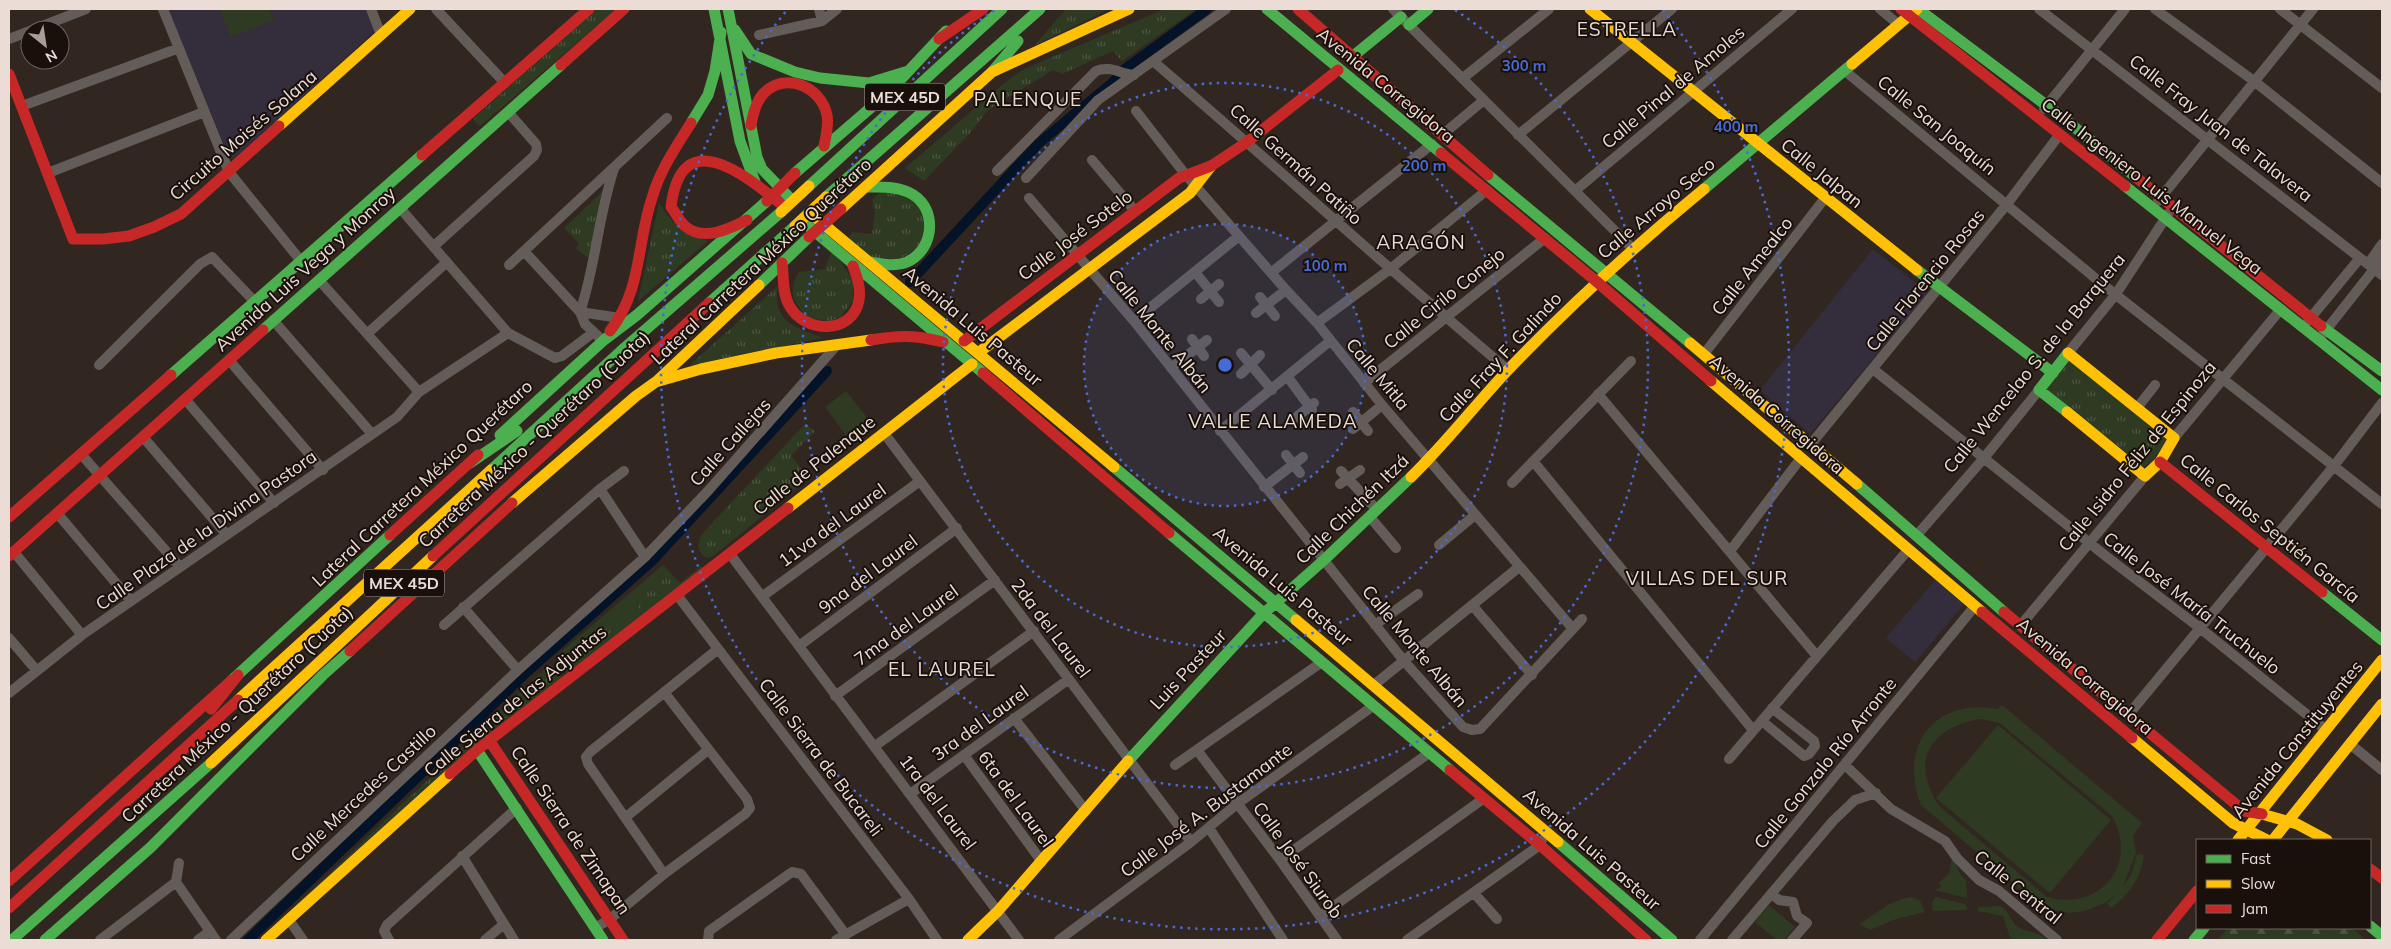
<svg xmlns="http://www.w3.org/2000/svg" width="2391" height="949" font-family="Mulish,sans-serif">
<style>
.education{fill:#342d3b}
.grass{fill:url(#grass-tufts)}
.forest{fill:url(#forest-firs)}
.garden{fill:#2f3a22;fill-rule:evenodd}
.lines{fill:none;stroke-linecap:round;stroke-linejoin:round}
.canal{stroke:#041327;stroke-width:10}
.street{stroke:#645c58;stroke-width:10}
.fast{stroke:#4caf50;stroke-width:11}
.slow{stroke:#ffc107;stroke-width:11}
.jam{stroke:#c62828;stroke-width:11}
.slow-bridge{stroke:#ffc107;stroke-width:11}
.jam-bridge{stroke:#c62828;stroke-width:11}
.ring{fill:none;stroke:#466bd7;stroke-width:2.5;stroke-dasharray:2.5 5}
.labels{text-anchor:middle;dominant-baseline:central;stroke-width:4;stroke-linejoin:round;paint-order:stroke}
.shield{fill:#1a100b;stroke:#aca098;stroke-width:1}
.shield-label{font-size:16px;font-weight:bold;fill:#ebddd5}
.street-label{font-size:18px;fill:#ebddd5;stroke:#1a100b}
.neighbourhood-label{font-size:19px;letter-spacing:1px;fill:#ebddd5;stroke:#1a100b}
.centre{fill:#466bd7;stroke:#1a100b;stroke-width:2.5}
.ring-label{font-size:15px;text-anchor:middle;font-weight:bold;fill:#466bd7;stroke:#1a100b;stroke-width:4;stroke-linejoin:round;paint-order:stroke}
</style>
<defs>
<pattern id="grass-tufts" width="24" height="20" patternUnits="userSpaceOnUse" patternTransform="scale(1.25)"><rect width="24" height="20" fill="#2f3a22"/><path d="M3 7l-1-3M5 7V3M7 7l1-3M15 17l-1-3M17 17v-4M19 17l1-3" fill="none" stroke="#4d5641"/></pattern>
<pattern id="forest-firs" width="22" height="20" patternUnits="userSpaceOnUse" patternTransform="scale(1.25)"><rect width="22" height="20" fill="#2f3a22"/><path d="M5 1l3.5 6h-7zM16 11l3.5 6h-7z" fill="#4d5641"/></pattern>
</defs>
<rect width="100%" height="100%" fill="#322720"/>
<path class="education" d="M 167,9 L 366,9 L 375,31 L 234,159 L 229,156 Z
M 1873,249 L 1928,293 L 1810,434 L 1760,390 Z
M 1935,580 L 1964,604 L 1915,662 L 1886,638 Z"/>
<path class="grass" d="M 597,9 L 616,9 L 480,126 L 476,123 L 474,118 Z
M 1066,9 L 1109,9 L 1035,45 Z
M 1165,9 L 1196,9 L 1122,61 L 1113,51 L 1062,74 L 1053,70 L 988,110 L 970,133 L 924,181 L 905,168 L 1007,81 L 1024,69 Z
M 886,187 L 924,205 L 924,247 L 885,265 L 847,242 L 852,232 L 872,234 L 875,212 L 872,200 Z
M 605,189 L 592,261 L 576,248 L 579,243 L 564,228 Z
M 659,203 C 671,224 685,233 708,241 L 638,301 Z
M 832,250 L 853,280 L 853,300 L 841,317 L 830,321 L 807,318 C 793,300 787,293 799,272 L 825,269 Z
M 778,286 C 771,321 795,328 823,338 L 690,365 Z
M 2069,358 L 2169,436 L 2154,459 L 2144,467 L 2045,389 Z
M 805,424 L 815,431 L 791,456 L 809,478 L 712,557 L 707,558 C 696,551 697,544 702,534 Z
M 663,565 L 680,583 L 701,566 L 706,568 L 570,676 L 555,657 Z
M 550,664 L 564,680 L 259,940 Z"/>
<path class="forest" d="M 2228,928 L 2352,928 L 2366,940 L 2218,940 Z"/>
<path class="garden" d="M 219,9 L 270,9 L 274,20 L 231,37 Z
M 846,391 L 873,425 L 851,442 L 825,407 Z
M 631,602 L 639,603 L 639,610 L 628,617 L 624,625 L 619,626 L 616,617 L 618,607 L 627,605 Z
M 2002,705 L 2142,823 L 2133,835 L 2136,853 L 2123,886 L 2131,875 L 2137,854 L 2144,855 C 2141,878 2129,895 2111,908 L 2107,903 L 2117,893 L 2105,903 L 2085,911 L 2069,913 L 2042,907 L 1921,805 C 1898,746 1934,697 1998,709 ZM 1981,719 L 2000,723 L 2007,729 L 2112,816 C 2140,865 2099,912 2047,897 L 1940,807 C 1909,762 1929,727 1981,719 Z
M 1998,725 L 2111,820 L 2050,893 L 1936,798 Z
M 1952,855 L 1960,874 L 1966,880 L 1967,898 L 1934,890 L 1942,887 L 1939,883 L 1950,872 Z
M 1912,897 L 1920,901 L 1925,912 L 1896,919 L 1870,930 L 1859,924 C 1877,914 1890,899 1912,897 Z
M 1935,897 L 1965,904 L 1968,910 L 1933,911 L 1932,904 Z
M 1769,905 L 1795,927 L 1784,940 L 1777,940 L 1755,922 Z
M 2000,906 C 2010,911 2010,921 2018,927 C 2028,933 2039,931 2047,940 L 2011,940 L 2003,916 L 1978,911 L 1978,907 Z"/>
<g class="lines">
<path class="canal" d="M 910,282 L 1039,143 L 1112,83 L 1126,68 L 1207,9
M 248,940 L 527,672 L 652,561 L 827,371"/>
<path class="street" d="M 163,9 L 229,172 L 301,261
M 371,9 L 381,35
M 436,9 L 505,83
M 819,9 L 822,21
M 1393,9 L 1632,248
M 1880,9 L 1898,24
M 2039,9 L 2382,275
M 2155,9 L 2254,81 L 2382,183
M 2280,9 L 2382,88
M 32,30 L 86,9
M 759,35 L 822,21 L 837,9
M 9,39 L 30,31
M 1153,61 C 1272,163 1388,269 1508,370
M 1845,71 L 2106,287 L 2382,504
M 1463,78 L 1549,9
M 22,106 L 179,48
M 2044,109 L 2125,9
M 1136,111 L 1185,174 L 1286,290 L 1317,323 L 1382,405 L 1573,629
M 1442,135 L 1484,100
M 1518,135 L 1672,9
M 1092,160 L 1135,211
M 997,171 L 1096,71 C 1110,65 1120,74 1134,75
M 48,173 L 204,112
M 1026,178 L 1098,100 L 1226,9
M 1576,190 L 1792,9
M 1029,198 L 1134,321 L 1404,661 L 1463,727 L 1472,730 L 1480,729 L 1582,619
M 2158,201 L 2313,9
M 400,208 L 508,333 L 555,358 L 562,356 L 594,332
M 434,246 L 534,156 L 537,150 L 536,144 L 508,112
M 524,251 L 580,312 L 585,324 L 599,337
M 2368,264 L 2382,244
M 509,265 L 667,118
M 1195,272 L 1219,302
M 1272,272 L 1432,144
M 319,280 L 419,392
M 1260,297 L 1275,316
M 1201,299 L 1219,284
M 580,312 C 596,265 598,216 614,169
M 580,312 L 620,318
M 1256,313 L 1286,290
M 273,320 L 372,434
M 1134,321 L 1239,236
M 2308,321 L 2360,258
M 1317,323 L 1389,270 L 1487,190
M 368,333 L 447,262
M 2323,334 L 2382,259
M 1192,339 L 1204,356
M 1241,353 L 1272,390
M 2068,353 L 2116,294 L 2168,214
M 1704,354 L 1825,198
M 229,360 L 323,470
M 99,365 L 200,264 L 212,257 L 255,302
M 1171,368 L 1207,340
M 1873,369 L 2107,557 L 2200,628 L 2326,730
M 1241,374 L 1260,355
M 1287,376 L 1312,410
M 1364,383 L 1545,238
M 1598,394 L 1816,655
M 185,399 L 274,503
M 2137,408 L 2155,385
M 1353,412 L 1368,431
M 1294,419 L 1314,403
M 1353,429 L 1382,405
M 1220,431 L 1330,341
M 884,433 L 1191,842
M 143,437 L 227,535
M 2174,438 L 2281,309
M 1811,444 L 2007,204 L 2060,134
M 81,454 L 180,567
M 1286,455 L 1300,473
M 1533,461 L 1753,730
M 1341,471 L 1377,510
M 1512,483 L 1631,361
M 1340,484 L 1360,470
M 1264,487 L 1303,457
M 600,489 L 645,557
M 57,513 L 131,601
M 1370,517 L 1396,548
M 1917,535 L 1984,458 L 2039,390
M 1439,545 L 1475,515
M 1730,551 L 1801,458
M 14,552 L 82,635
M 730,554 L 1019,940
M 677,595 L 909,899 L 937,940
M 763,596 L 920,481
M 1472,605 L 1532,675
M 463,607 L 518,670
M 444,625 L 600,489 L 624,471
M 1375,625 L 1418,594
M 2021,625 L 2145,476
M 9,638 L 37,671
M 799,646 L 957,528
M 1374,685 L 1519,567
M 9,693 L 82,635 L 397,417 L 419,392 L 508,333
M 835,696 L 995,580
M 2129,714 L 2334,466 L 2382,403
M 1014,718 L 1086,811
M 1762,721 L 1804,756 L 1809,754 L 1815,746 L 1814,741 L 1772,708
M 2350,744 L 2382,770
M 875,746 L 1034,631
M 1197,750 L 1280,860 L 1337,940
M 964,755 L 1042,862
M 1729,759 L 1908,550
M 1175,765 L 1322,662
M 1845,765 L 1891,809 L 1945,841 L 1957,858 L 1979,880 L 1999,891 L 2057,940
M 910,794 L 1069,679
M 626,817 L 708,750
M 1209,828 L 1283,940
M 462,856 L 514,940
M 1280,860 L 1429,753
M 664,874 L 588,764 L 586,757 L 590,752 L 718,649
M 176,882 L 216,940
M 176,882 L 179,863
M 1474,893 L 1497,919
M 1772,894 L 1779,900 L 1793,902 L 1797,916 L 1807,923 L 1792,940
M 1320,916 L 1483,799
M 289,920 L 303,940
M 595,928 L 610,919 L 664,874 L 745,814 L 750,808 L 747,799 L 664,692
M 100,940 L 176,882
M 198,940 L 210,931
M 231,940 L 518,670 L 645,557 L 708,491 L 836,346
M 389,940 L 384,931 L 387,925 L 517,808
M 485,940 L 504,924
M 708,940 L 709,931 L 792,872 L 801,874 L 846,935
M 836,940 L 909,899
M 1059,940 L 1191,842 L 1237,804 L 1373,706
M 1407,940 L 1540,845 L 1542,840
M 1700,940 L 1975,606
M 1732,940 L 1833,821 L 1855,800 L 1876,793"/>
<path class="fast" d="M 714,9 L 740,141 L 755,182
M 728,9 L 757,157 L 762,169 L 789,197
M 1267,9 L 1441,153
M 1918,9 L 2062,117 L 2137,178
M 1409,25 L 1428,9
M 735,30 L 751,54 L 795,72 L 820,78 L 869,83 L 905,72
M 1352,57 L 1401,17
M 992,72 L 1018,41
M 691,123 L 708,95 L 715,71 L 721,32
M 795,173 L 889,92 L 946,31
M 1488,175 L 1690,343
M 809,186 L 1002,9
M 2125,186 L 2382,390
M 866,187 C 880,187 894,186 908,192 C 938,205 936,249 907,262 C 895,267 881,264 869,262
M 1704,189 L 1852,64
M 826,197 L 1040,9
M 807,225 L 983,373
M 1917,270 L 2053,373
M 759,285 L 809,237
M 709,303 L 795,226
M 2321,326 L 2382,371
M 263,330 L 561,65
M 171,375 L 422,155
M 2067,412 L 2039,390 L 2068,353
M 500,435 L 604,340 L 637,315 L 767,201
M 470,463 L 517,431
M 1114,467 L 1296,620
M 491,470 L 621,351 L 781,212
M 1857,484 L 2004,612
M 1169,533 L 1450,770
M 2322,592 L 2382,640
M 232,680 L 390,535
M 477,750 L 603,940
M 1128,761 L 1263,614 L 1324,560 L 1411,477
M 1558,842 L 1672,940
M 2370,926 L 2382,936
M 12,940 L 211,763
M 45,940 L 150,848 L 323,675 L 350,651
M 2194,940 L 2204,928"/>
<path class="slow" d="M 1590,9 L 1917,270
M 1852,64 L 1917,9
M 279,126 L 410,9
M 841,209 L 992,72 L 1129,9
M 815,217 L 1114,467
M 1690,343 L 1857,484
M 978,353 L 1190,193 L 1211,166
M 659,381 L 701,369 L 776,353 L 871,340
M 1711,381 L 1982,612
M 2067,412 L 2145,476 L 2160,462 L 2174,438 L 2068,353
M 1411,477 C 1446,443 1475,405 1508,370 C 1570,305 1635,246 1704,189
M 512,503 L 636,396 L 657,381 L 759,285
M 788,508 L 972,364
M 1296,620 L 1558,842
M 238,700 L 491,470
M 2132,738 L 2233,823 L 2267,840
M 211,763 L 433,556
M 2262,814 L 2297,824 L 2327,840
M 2238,840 L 2382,660
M 2273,840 L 2382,704
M 266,940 L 450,774
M 968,940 L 998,911 L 1128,761"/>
<path class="jam" d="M 1298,9 L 1488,175
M 1901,9 L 2125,186
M 939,39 L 983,9
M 561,65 L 624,9
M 9,74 L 73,239 L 103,239 L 129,236 L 154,227 L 181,214 L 279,126
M 751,125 C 753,114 756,101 764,93 C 786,71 821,87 827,115 C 829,125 826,136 824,146
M 1441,153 L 1596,281 L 1711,381
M 422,155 L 589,9
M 2137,178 L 2321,326
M 747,220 C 729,229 703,242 685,226 C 679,221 676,213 671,207 C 681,123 744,174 781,204
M 782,263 C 784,276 782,293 789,305 C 804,334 853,335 859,300 C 861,287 857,277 853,266
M 610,331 C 643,288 636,245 652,198 C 660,170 676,147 691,123
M 871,340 C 900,335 915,335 943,342
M 964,341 L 1179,178 L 1211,166 L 1247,142 L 1338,70
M 983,373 L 1169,533
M 2160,462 L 2322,592
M 9,517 L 171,375
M 390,535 L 478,455
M 9,556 L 263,330
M 433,556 L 709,303
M 1982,612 L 2132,738
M 2004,612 L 2244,811 L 2262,814
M 350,651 L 512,503
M 211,709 L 238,675
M 489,740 L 623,940
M 1450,770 L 1540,845 L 1646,940
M 450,774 L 477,750 L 788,508
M 2370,869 L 2382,878
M 9,881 L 232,680
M 9,908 L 238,700
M 2157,940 L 2197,891"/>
<path class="slow-bridge" d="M 781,212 L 809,186
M 795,226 L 826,197"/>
<path class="jam-bridge" d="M 767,201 L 795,173
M 809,237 L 841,209"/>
</g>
<circle cx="1225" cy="365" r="141" fill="#466bd7" fill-opacity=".12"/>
<g class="ring">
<circle cx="1225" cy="365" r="141"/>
<circle cx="1225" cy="365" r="282"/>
<path d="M1455 10A423 423 0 1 1 995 10"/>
<path d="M1663 10A564 564 0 1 1 787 10"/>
</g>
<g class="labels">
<g class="shield">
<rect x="865" y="83.5" width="80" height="27" rx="4"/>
<rect x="364" y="569.5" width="80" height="27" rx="4"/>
</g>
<g class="shield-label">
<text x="905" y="97">MEX 45D</text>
<text x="404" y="583">MEX 45D</text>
</g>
<g class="street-label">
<text transform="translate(1386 85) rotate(39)">Avenida Corregidora</text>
<text transform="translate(1673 87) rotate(-40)">Calle Pinal de Amoles</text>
<text transform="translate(1937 125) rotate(39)">Calle San Joaquín</text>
<text transform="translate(2221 128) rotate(38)">Calle Fray Juan de Talavera</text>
<text transform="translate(243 135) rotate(-41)">Circuito Moisés Solana</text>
<text transform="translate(1296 164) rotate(42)">Calle Germán Patiño</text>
<text transform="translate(1822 173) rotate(39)">Calle Jalpan</text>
<text transform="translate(2152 186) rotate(38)">Calle Ingeniero Luis Manuel Vega</text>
<text transform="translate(1656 208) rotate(-40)">Calle Arroyo Seco</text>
<text transform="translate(1075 235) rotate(-37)">Calle José Sotelo</text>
<text transform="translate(761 261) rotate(-43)">Lateral Carretera México Querétaro</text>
<text transform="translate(1752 266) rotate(-52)">Calle Amealco</text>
<text transform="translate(305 269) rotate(-42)">Avenida Luis Vega y Monroy</text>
<text transform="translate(1925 280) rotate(-51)">Calle Florencio Rosas</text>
<text transform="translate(1444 298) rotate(-39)">Calle Cirilo Conejo</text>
<text transform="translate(973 326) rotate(40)">Avenida Luis Pasteur</text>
<text transform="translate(1160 331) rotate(51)">Calle Monte Albán</text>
<text transform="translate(1500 357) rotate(-47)">Calle Fray F. Galindo</text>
<text transform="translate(2034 363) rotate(-51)">Calle Wencelao S. de la Barquera</text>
<text transform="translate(1378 374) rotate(50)">Calle Mitla</text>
<text transform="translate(1777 414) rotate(41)">Avenida Corregidora</text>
<text transform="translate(534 439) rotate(-43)">Carretera México - Querétaro (Cuota)</text>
<text transform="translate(730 442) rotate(-48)">Calle Callejas</text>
<text transform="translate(2137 456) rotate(-51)">Calle Isidro Féliz de Espinoza</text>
<text transform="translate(814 465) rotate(-38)">Calle de Palenque</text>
<text transform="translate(422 483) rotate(-43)">Lateral Carretera México Querétaro</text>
<text transform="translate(1352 509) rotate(-44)">Calle Chichén Itzá</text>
<text transform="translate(832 525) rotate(-36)">11va del Laurel</text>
<text transform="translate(2270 528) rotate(39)">Calle Carlos Septién García</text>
<text transform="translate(206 530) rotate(-35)">Calle Plaza de la Divina Pastora</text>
<text transform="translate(868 574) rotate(-37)">9na del Laurel</text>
<text transform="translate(1283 586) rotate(40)">Avenida Luis Pasteur</text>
<text transform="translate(2192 603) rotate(38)">Calle José María Truchuelo</text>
<text transform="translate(906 625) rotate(-36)">7ma del Laurel</text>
<text transform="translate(1051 628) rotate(53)">2da del Laurel</text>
<text transform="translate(1415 646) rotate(50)">Calle Monte Albán</text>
<text transform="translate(1188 669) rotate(-47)">Luis Pasteur</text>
<text transform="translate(2085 676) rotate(40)">Avenida Corregidora</text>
<text transform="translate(515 701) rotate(-39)">Calle Sierra de las Adjuntas</text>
<text transform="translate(237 714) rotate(-43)">Carretera México - Querétaro (Cuota)</text>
<text transform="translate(980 723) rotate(-36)">3ra del Laurel</text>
<text transform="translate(2297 739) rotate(-51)">Avenida Constituyentes</text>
<text transform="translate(821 757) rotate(53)">Calle Sierra de Bucareli</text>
<text transform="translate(1825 763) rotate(-51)">Calle Gonzalo Río Arronte</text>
<text transform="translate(363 793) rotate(-43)">Calle Mercedes Castillo</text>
<text transform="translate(1016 799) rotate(54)">6ta del Laurel</text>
<text transform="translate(938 802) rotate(53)">1ra del Laurel</text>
<text transform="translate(1206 810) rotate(-37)">Calle José A. Bustamante</text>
<text transform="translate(571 830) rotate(56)">Calle Sierra de Zimapan</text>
<text transform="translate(1592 849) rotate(41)">Avenida Luis Pasteur</text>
<text transform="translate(1298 860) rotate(54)">Calle José Siurob</text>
<text transform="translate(2018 887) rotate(39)">Calle Central</text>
</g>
<g class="neighbourhood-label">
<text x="1627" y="29">ESTRELLA</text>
<text x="1028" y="99">PALENQUE</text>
<text x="1421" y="242">ARAGÓN</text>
<text x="1273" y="421">VALLE ALAMEDA</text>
<text x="1707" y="578">VILLAS DEL SUR</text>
<text x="942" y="669">EL LAUREL</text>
</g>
</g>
<circle cx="1225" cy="365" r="8" class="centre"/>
<g class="ring-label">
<text x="1524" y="71">300 m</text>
<text x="1736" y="132">400 m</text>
<text x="1424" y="171">200 m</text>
<text x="1325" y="271">100 m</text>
</g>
<rect width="2391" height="949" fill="none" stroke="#ebddd5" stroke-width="20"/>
<rect x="2196" y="839" width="175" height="90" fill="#1a100b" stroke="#6e625c"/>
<rect x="2206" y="855" width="25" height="8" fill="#4caf50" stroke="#6e625c"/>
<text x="2241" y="864" font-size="15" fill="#ebddd5">Fast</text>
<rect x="2206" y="880" width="25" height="8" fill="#ffc107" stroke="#6e625c"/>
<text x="2241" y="889" font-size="15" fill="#ebddd5">Slow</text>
<rect x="2206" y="905" width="25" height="8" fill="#c62828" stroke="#6e625c"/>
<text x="2241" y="914" font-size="15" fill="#ebddd5">Jam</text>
<g transform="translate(45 45) rotate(150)"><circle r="24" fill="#1a100b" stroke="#6e625c"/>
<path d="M0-4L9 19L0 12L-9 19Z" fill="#aa9d96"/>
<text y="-8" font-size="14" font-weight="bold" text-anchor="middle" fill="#ebddd5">N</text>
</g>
</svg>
